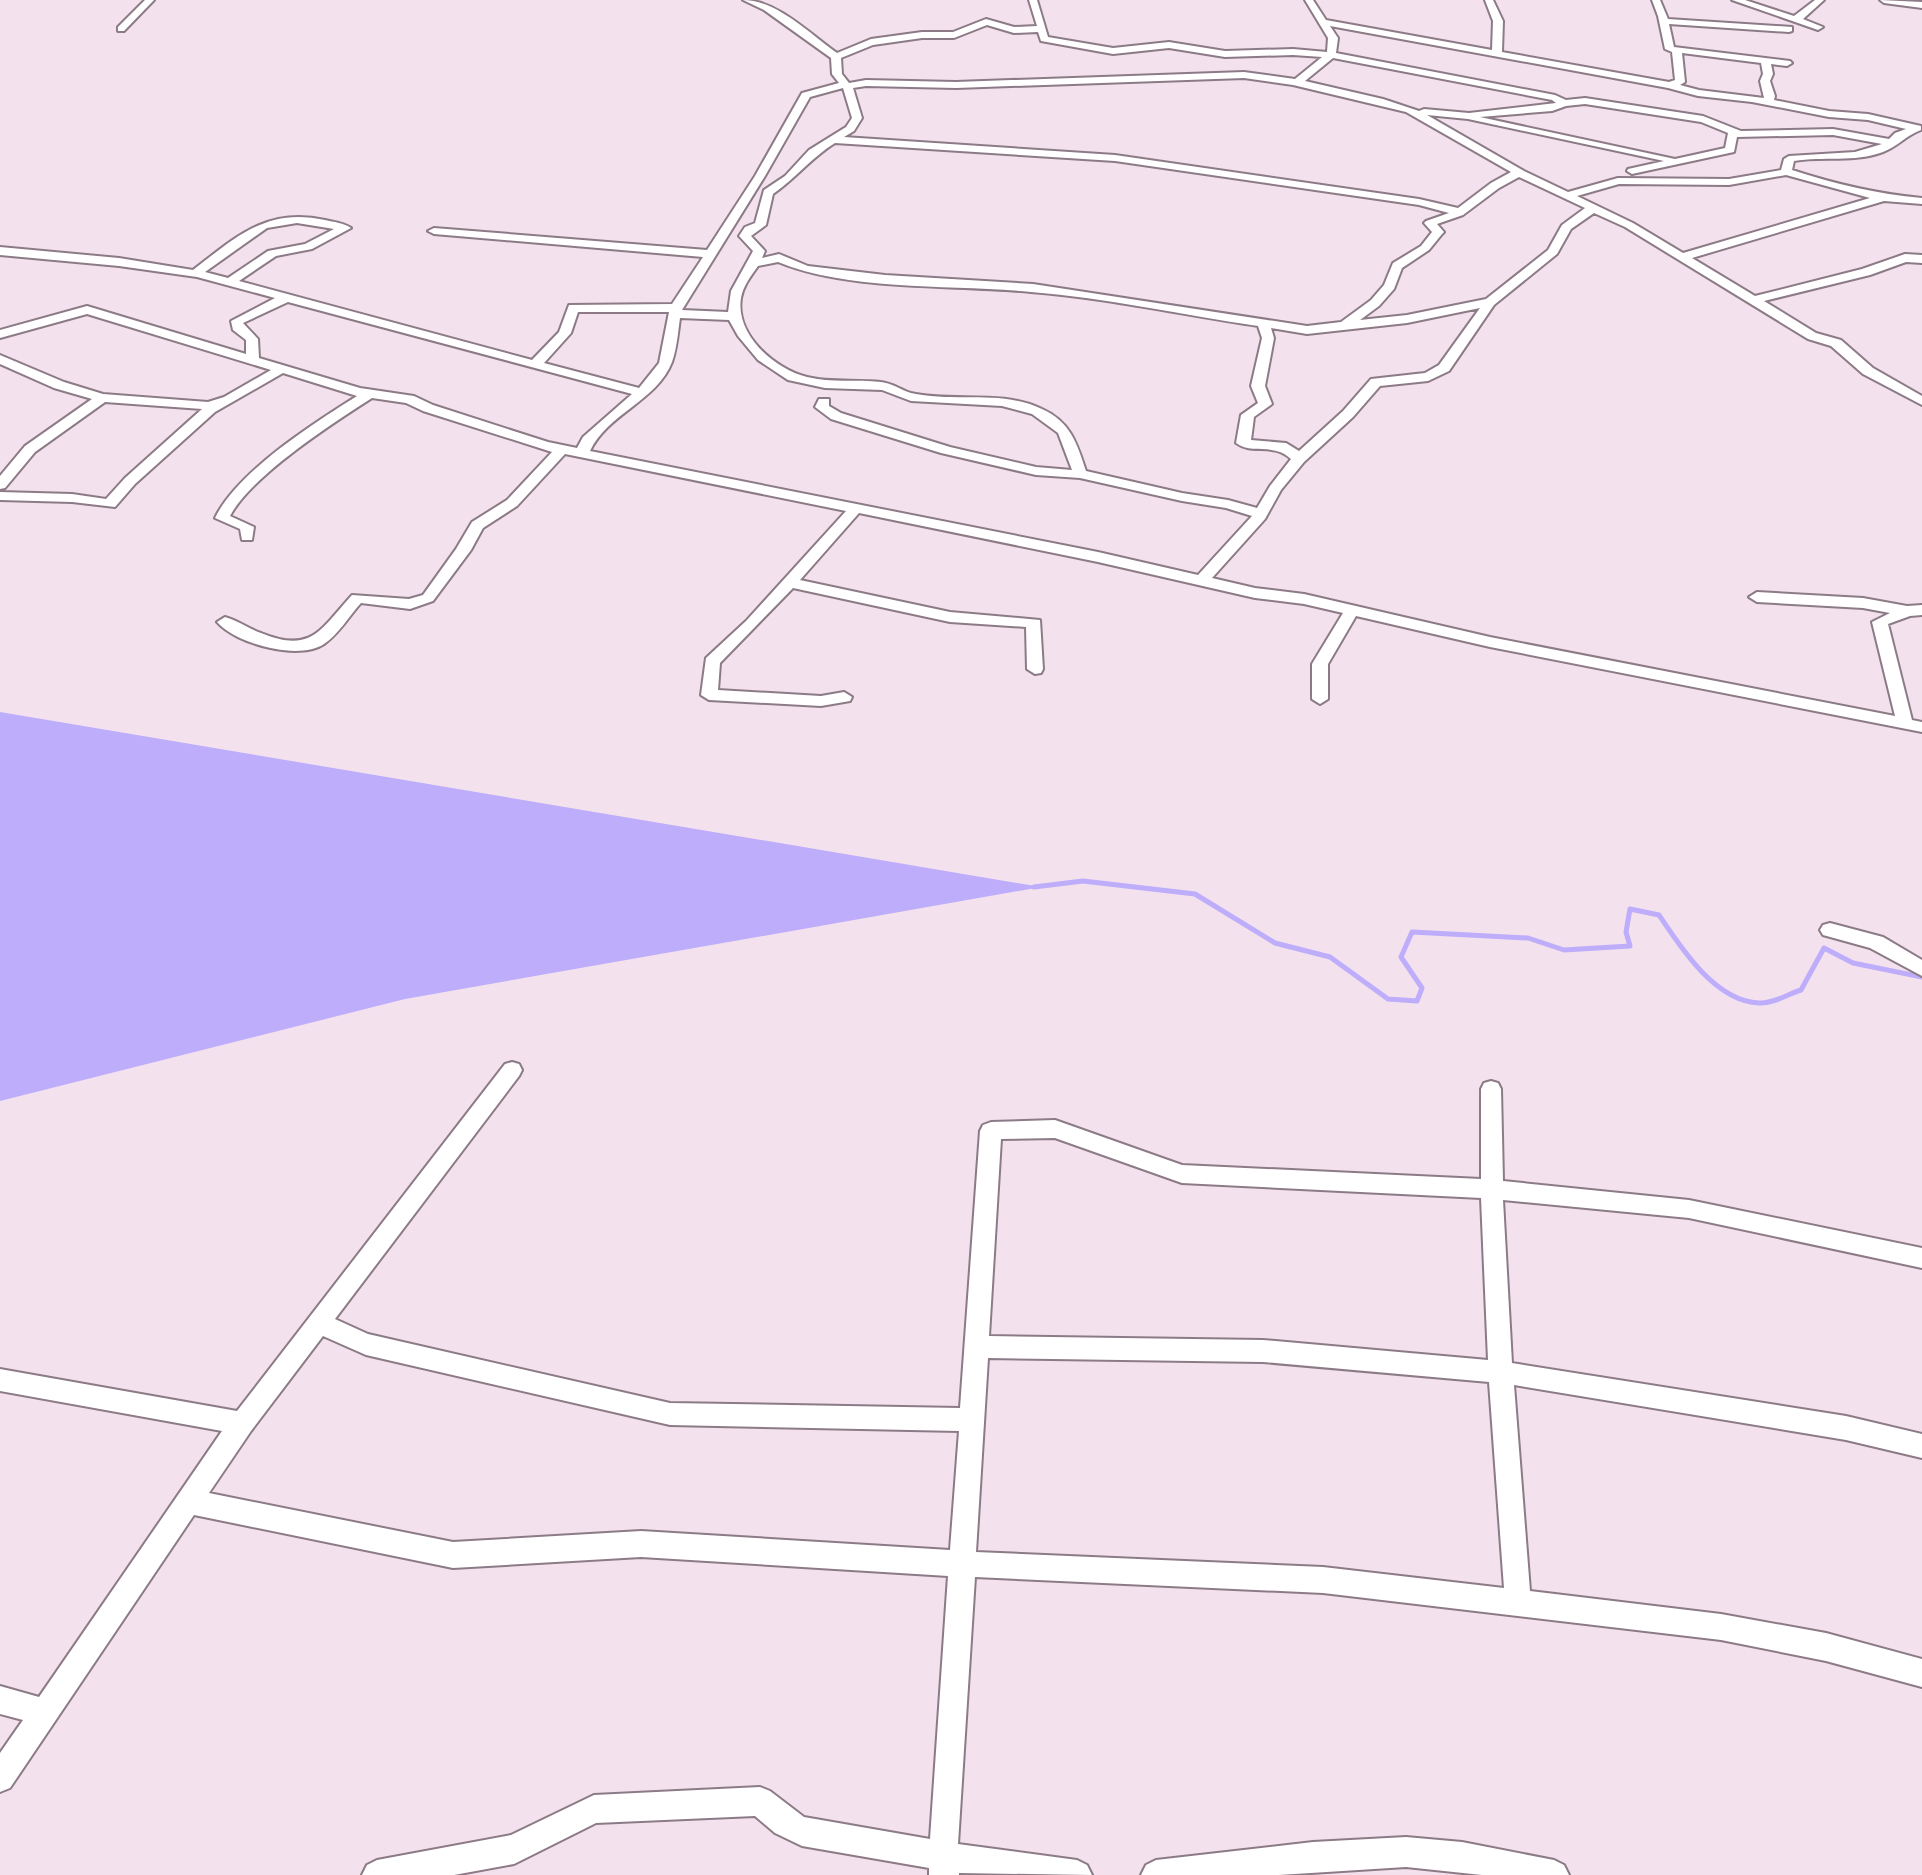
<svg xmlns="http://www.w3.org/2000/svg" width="1922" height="1875" font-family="'Crimson Pro',serif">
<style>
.water{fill:#bdadfa}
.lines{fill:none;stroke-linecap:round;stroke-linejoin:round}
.stream{stroke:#bdadfa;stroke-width:5}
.minor-casing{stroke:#8c7b86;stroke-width:4}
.minor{fill:#fff;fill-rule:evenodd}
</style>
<rect width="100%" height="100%" fill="#f3e1ed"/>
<path class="water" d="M 0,712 L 1041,887 L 405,999 L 0,1101 Z"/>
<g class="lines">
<path class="stream" d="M 1034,887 L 1083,881 L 1195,894 L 1275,943 L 1330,957 L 1388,999 L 1417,1001 L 1422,988 L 1401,957 L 1412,932 L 1528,938 L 1564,950 L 1630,946 L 1626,932 L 1630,909 L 1659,915 C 1681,948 1715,1001 1759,1003 C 1773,1004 1788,994 1801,990 L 1824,948 L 1853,963 L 1922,977"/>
<defs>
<path id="minor" d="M 145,0 L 154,0 L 124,31 L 118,31 L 118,27 Z
M 743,0 C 777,0 810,34 837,53 L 871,39 L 922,32 L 953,32 L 986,19 L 1014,27 L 1037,26 L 1029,0 L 1037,0 L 1048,37 L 1113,48 L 1169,42 L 1225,51 L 1293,49 L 1327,52 L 1328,38 L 1305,0 L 1313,0 L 1326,20 L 1492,50 L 1493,21 L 1485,0 L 1493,0 L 1503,21 L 1502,52 L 1669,82 L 1675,80 L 1672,52 L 1665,49 L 1658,16 L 1652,0 L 1660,0 L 1668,19 L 1792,27 L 1792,31 L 1789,32 L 1669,24 L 1674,47 L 1790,61 L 1792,63 L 1787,66 L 1771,64 L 1773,74 L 1770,81 L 1775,96 L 1774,100 L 1829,111 L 1868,114 L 1921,126 L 1921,130 C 1905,136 1897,147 1883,152 C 1854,163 1823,156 1794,161 L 1792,170 C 1835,184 1877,194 1922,198 L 1922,204 L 1884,201 L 1692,258 L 1755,296 L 1862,269 L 1905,254 L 1922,255 L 1922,263 L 1906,262 L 1870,275 L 1764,301 L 1816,333 L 1841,340 L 1873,368 L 1922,396 L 1922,405 L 1863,374 L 1831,346 L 1808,339 L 1625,227 L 1594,213 L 1571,229 L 1557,254 L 1494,305 L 1449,371 L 1428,381 L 1380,386 L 1353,417 L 1304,462 L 1281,490 L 1265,519 L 1212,578 L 1255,588 L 1304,594 L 1490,637 L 1895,716 L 1872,622 L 1890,613 L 1863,608 L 1757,602 L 1749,597 L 1757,592 L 1863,598 L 1907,606 L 1922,605 L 1922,615 L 1910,616 L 1888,624 L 1912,720 L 1922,722 L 1922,732 L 1490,647 L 1356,616 L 1328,664 L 1328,699 L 1320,704 L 1312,699 L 1312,664 L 1343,613 L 1304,604 L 1255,598 L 1098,562 L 859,513 L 800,580 L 950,612 L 1040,620 L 1043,669 L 1041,673 L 1035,674 L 1027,669 L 1026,627 L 950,622 L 793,588 L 720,663 L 718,690 L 821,696 L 844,692 L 852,697 L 850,701 L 821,706 L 709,700 L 701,695 L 706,658 L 746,621 L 846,511 L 565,454 L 517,506 L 483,528 L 471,550 L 433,601 L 410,609 L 361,603 C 349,616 339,634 324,644 C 299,661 236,644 217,622 L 225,617 C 237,620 249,629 261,633 C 312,654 321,629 352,595 L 409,599 L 423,595 L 456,549 L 472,522 L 507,500 L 552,452 L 423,411 L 406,403 L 372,398 C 333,423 251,476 230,516 L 254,527 L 252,540 L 242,540 L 240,529 L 215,518 C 237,472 314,423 357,396 L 283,373 L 215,412 L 135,484 L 115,507 L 72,502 L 0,500 L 0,492 L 72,494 L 106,499 L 125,478 L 202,409 L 105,402 L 35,452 L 5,488 L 0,489 L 0,476 L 25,446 L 92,399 L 54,388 L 0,364 L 0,355 L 64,382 L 103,394 L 208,402 L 224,397 L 271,370 L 87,314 L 0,338 L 0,330 L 87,306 L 246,354 L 246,340 L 233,330 L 231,321 L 275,298 L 197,277 L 119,266 L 0,255 L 0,247 L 119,258 L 193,270 C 236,237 267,207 325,220 C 334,222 344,223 351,228 L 312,249 L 276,256 L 239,281 L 532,360 L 559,332 L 569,305 L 672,304 L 703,257 L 434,234 L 428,231 L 434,228 L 707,250 L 755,176 L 802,93 L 839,83 L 832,74 L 831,58 L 764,10 ZM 987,25 L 1014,33 L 1038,32 L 1041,41 L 1113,54 L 1169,48 L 1225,57 L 1293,55 L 1322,57 L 1295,79 L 1244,72 L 956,82 L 866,80 L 849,83 L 842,74 L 841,58 L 873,45 L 922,38 L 954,38 ZM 1330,26 L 1668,88 L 1698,96 L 1752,102 L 1829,117 L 1868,120 L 1906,129 L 1895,133 L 1889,139 L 1833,129 L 1741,131 L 1703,116 L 1585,98 L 1566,100 L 1555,95 L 1336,53 L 1338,38 ZM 1682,53 L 1761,63 L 1763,74 L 1760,81 L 1764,98 L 1699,90 L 1680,85 L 1685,82 ZM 1333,58 L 1552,100 L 1556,103 L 1469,113 L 1424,109 L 1419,111 L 1383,99 L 1305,81 ZM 1244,78 L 1293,85 L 1406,112 L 1511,172 L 1491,183 L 1458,208 L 1419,199 L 1115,155 L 844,137 L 854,131 L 862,118 L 853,88 L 866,86 L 956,88 ZM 843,88 L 852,118 L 846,127 L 809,150 L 785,176 L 764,190 L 755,223 L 745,227 L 739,236 L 753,251 L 731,291 L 728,312 L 682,310 L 765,176 L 810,97 ZM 1585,104 L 1701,122 L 1728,133 L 1725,148 L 1675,159 L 1480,117 L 1552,111 L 1566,106 ZM 1427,115 L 1468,119 L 1664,161 L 1628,169 L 1627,171 L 1632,174 L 1734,152 L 1737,137 L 1833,135 L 1882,144 L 1855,152 L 1789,156 L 1784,159 L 1781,170 L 1729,179 L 1618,178 L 1568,192 L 1524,171 ZM 835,143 L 1115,161 L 1419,205 L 1449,213 L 1426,221 L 1424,223 L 1432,232 L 1421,246 L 1393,263 L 1384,285 L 1371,300 L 1341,322 L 1307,326 L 1033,284 L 885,275 L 808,266 L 779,254 L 762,258 L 765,251 L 751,236 L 766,225 L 773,194 C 796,178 812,157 835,143 ZM 1786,175 L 1870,198 L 1683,253 L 1633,223 L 1577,196 L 1619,184 L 1729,185 ZM 1519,177 L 1585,208 L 1562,225 L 1548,250 L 1486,299 L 1407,315 L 1360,320 L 1379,306 L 1394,289 L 1402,268 L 1429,250 L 1442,234 L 1444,232 L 1437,224 L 1463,215 L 1499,188 ZM 297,223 L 334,229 L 305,244 L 268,251 L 228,278 L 205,272 L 267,228 ZM 778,262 C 851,292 952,284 1031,292 C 1107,298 1183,315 1258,326 L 1262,338 L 1251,386 L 1258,403 L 1241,415 L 1236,443 C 1252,455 1273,442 1291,459 L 1270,486 L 1257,508 L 1228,500 L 1182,493 L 1086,471 C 1077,444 1071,422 1042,409 C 1000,389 954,403 911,393 C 901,390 892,383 881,382 C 857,379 831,383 807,377 C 775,369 735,335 741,298 C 743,286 751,276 758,266 ZM 288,302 L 632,394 L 583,437 L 577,448 L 548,442 L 433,405 L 414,396 L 360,388 L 259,358 L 258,339 L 243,323 ZM 1480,308 L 1439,365 L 1425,373 L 1371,379 L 1343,411 L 1299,451 L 1286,443 L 1251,440 L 1254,417 L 1272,404 L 1265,386 L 1274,338 L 1271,328 L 1307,334 L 1407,323 ZM 578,312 L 669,312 L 659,363 L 639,388 L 544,363 L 571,333 ZM 680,318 L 729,320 L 738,336 L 758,360 L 788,380 L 825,388 L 882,390 L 911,401 L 1002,406 L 1032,414 L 1058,433 L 1072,470 L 1036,467 L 950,447 L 841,413 L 829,406 L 829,399 L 819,399 L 815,407 L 831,419 L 941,453 L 1036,475 L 1080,478 L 1182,501 L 1226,508 L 1252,516 L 1198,575 L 1098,552 L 590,451 C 607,414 657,401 672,362 C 677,348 678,332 680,318 Z
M 1732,0 L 1745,0 L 1794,16 L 1815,0 L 1824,0 L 1803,19 L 1823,27 L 1818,30 Z
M 1880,0 L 1922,2 L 1922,8 L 1884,3 Z
M 1830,923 L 1883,937 L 1922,960 L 1922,976 L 1870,948 L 1823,935 L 1820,930 L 1823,925 Z
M 512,1062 L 519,1064 L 522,1070 L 519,1076 L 335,1319 L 368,1334 L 670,1403 L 960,1408 L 980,1131 L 983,1125 L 991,1122 L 1055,1120 L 1182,1165 L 1481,1179 L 1481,1089 L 1484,1083 L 1491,1081 L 1498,1083 L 1501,1089 L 1503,1181 L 1689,1200 L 1922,1248 L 1922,1268 L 1689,1218 L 1503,1200 L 1512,1363 L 1846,1416 L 1922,1434 L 1922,1458 L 1846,1440 L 1514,1385 L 1530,1591 L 1721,1614 L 1826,1633 L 1922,1659 L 1922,1687 L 1826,1661 L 1721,1640 L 1323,1593 L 975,1577 L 958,1844 L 1077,1860 L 1087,1865 L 1092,1875 L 959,1873 L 959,1875 L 929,1875 L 929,1868 L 802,1846 L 775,1833 L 755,1816 L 596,1823 L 514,1864 L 454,1875 L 362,1875 L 367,1865 L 377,1860 L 511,1835 L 594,1795 L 760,1787 L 770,1791 L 804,1817 L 930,1839 L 948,1576 L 641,1557 L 453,1568 L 194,1515 L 10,1788 L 0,1792 L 0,1753 L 23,1720 L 0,1714 L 0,1686 L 39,1697 L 222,1431 L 0,1391 L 0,1369 L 237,1411 L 505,1064 ZM 1055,1138 L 1182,1183 L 1481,1198 L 1488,1360 L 1263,1340 L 989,1336 L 1001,1139 ZM 323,1336 L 366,1355 L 670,1425 L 959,1431 L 950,1550 L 641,1531 L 453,1542 L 209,1493 L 251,1431 ZM 988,1358 L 1263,1362 L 1489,1382 L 1504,1588 L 1323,1567 L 976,1552 Z
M 1406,1837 L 1462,1842 L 1554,1860 L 1564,1865 L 1569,1875 L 1482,1875 L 1406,1867 L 1279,1875 L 1141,1875 L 1146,1865 L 1156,1860 L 1313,1842 Z"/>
</defs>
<use href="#minor" class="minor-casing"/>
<use href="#minor" class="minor"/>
</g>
</svg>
